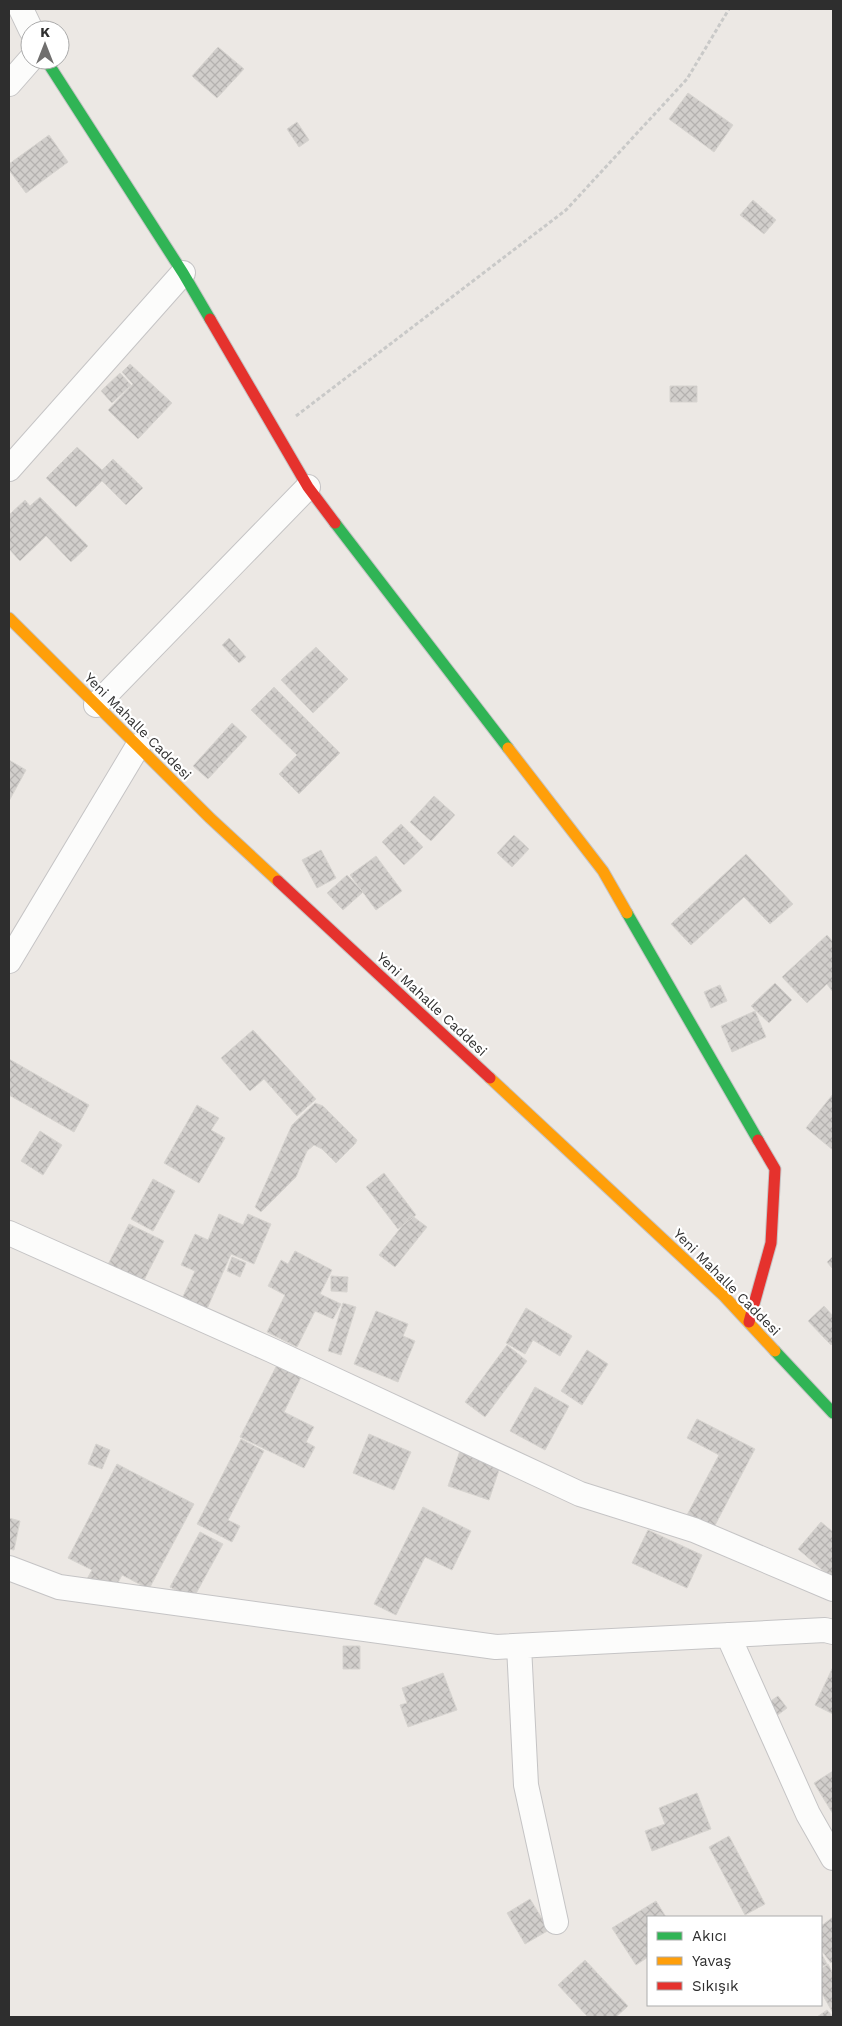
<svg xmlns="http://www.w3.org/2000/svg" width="842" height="2026" font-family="'Work Sans',sans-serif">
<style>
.building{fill:url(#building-cross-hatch);stroke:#d7d4d0}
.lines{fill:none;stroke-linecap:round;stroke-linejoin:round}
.street-casing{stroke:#c5c4c5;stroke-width:26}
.fast-casing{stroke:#c5c4c5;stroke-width:13}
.slow-casing{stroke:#c5c4c5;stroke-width:13}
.jam-casing{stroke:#c5c4c5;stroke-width:13}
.path{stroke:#c9c9c8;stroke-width:3;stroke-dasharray:4 2.5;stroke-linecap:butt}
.street{stroke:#fcfcfb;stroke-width:24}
.fast{stroke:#30b455;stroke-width:11}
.slow{stroke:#ff9f0a;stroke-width:11}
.jam{stroke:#e5322d;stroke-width:11}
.labels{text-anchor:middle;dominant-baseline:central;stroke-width:4.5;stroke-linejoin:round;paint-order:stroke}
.street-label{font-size:14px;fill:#2e2e2e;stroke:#fff}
</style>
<defs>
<pattern id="building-cross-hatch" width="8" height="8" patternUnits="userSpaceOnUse" patternTransform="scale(1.25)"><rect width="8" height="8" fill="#d1cecb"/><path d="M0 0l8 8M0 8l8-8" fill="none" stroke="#b4b1af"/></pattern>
</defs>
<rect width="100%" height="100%" fill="#ece8e4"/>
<path class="building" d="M 218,47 L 244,69 L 217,98 L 192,76 Z
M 688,93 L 733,125 L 714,152 L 669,119 Z
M 297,122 L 309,140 L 299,147 L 287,129 Z
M 49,135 L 68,162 L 26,193 L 9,170 L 9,164 Z
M 753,200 L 776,220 L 764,234 L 740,215 Z
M 130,364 L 172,403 L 138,439 L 108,410 L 133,384 L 122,372 Z
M 120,373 L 131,385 L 112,403 L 101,391 Z
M 670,386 L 697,386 L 697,402 L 670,402 Z
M 77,447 L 102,470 L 113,459 L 143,488 L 126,505 L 102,481 L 76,507 L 46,478 Z
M 40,497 L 88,546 L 71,562 L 46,536 L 20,561 L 9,549 L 9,515 L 25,500 L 30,506 Z
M 229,638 L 246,657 L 239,663 L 222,645 Z
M 316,647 L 348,679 L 313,713 L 281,680 Z
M 274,687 L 340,753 L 299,794 L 279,774 L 297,755 L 251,710 Z
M 232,723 L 247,737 L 208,779 L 193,766 Z
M 9,760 L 26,770 L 9,801 Z
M 434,796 L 455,815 L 431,841 L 410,822 Z
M 401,824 L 423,847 L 404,865 L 382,842 Z
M 514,835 L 529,849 L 512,867 L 497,853 Z
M 321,850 L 336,878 L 317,888 L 302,860 Z
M 746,854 L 793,904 L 770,924 L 744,897 L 691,945 L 671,924 Z
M 376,856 L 402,891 L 376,910 L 350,875 Z
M 347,875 L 363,892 L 343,910 L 327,893 Z
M 827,935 L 833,942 L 833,992 L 827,984 L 807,1003 L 782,977 Z
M 775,983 L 792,1000 L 769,1023 L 751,1006 Z
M 720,985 L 727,1001 L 711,1008 L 704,992 Z
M 755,1011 L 766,1037 L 732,1052 L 721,1026 Z
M 253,1030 L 316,1099 L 297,1116 L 264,1079 L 250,1091 L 221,1058 Z
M 9,1059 L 89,1105 L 74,1132 L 9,1095 Z
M 833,1094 L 833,1150 L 806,1128 Z
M 315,1103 L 323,1106 L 357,1140 L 355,1144 L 336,1163 L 322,1149 L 314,1145 L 307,1151 L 296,1177 L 261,1212 L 255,1207 L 292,1125 Z
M 197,1105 L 219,1118 L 211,1130 L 225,1138 L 199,1183 L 164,1163 Z
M 40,1131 L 62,1145 L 43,1175 L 21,1161 Z
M 384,1173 L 416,1215 L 398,1229 L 366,1187 Z
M 153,1179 L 175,1191 L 153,1231 L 131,1219 Z
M 219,1214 L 243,1225 L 248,1214 L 271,1224 L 254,1264 L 231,1254 L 203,1318 L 178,1307 L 195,1271 L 181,1265 L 195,1234 L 208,1240 Z
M 411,1215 L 427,1227 L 395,1267 L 379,1255 Z
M 129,1224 L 164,1241 L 138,1292 L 103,1274 Z
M 295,1251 L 332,1270 L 320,1294 L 341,1304 L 333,1319 L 315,1311 L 297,1347 L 267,1332 L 285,1295 L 268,1286 L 281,1260 L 288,1264 Z
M 833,1256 L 833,1269 L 827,1262 Z
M 232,1257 L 246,1263 L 240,1277 L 227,1271 Z
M 331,1276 L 348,1277 L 347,1292 L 331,1291 Z
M 343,1303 L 356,1307 L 341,1355 L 328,1351 Z
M 824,1306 L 833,1316 L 833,1342 L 831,1345 L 808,1321 Z
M 526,1308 L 572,1336 L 560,1356 L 533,1340 L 525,1354 L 506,1343 Z
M 376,1311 L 408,1324 L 403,1336 L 415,1341 L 398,1382 L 354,1364 Z
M 507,1345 L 527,1361 L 485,1417 L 465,1402 Z
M 587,1350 L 608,1364 L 582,1405 L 561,1391 Z
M 280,1359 L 304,1371 L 284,1412 L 314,1427 L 306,1442 L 315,1447 L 304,1468 L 240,1437 Z
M 535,1387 L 569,1406 L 545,1450 L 510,1431 Z
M 697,1419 L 755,1449 L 713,1529 L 687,1515 L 719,1455 L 687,1438 Z
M 369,1434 L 411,1452 L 394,1490 L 353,1473 Z
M 241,1439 L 264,1451 L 228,1520 L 240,1526 L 232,1542 L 197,1524 Z
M 464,1439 L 505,1452 L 489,1500 L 448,1486 Z
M 96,1444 L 110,1450 L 102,1469 L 88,1464 Z
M 117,1464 L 194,1504 L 149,1589 L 122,1575 L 113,1592 L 87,1579 L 92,1570 L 68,1558 Z
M 423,1507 L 471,1531 L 452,1570 L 425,1557 L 396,1615 L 374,1604 Z
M 9,1518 L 20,1521 L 14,1550 L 9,1549 Z
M 821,1522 L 833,1532 L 833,1579 L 798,1549 Z
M 648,1530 L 702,1555 L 687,1588 L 632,1563 Z
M 200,1532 L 223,1544 L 193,1599 L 170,1587 Z
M 343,1646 L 360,1646 L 360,1669 L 343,1669 Z
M 833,1667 L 833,1714 L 815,1705 Z
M 443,1673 L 457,1710 L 408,1727 L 400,1705 L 407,1703 L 402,1688 Z
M 778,1696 L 787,1708 L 775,1717 L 765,1705 Z
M 833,1771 L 833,1814 L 814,1783 Z
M 697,1793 L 711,1829 L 652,1851 L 645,1831 L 665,1824 L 659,1808 Z
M 729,1836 L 765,1904 L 745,1915 L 709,1847 Z
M 530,1899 L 549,1930 L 525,1944 L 507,1913 Z
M 656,1901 L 666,1917 L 648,1917 L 648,1957 L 636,1965 L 612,1928 Z
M 833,1917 L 833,1961 L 831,1963 L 821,1950 L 821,1926 Z
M 821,1953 L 827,1964 L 821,1967 Z
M 585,1960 L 628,2006 L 616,2017 L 588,2017 L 558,1985 Z
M 828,1964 L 833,1974 L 833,2013 L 821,1992 L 821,1969 Z
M 827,2010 L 833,2017 L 817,2017 Z"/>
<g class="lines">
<defs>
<path id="street" d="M 21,9 L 31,30
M 9,84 L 30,60
M 9,469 L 183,273
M 96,705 L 308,487
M 9,961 L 138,746
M 9,1233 L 271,1350 L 580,1494 L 694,1530 L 833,1589
M 9,1568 L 59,1587 L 496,1647 L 825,1630 L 833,1632
M 728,1635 L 808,1814 L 833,1858
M 519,1646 L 526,1785 L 556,1922"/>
<path id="fast" d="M 46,60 L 183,273 L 210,319
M 335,523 L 508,748
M 627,913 L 758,1140
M 775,1351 L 833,1413"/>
<path id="slow" d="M 9,618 L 210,818 L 278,881
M 508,748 L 603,871 L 627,913
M 490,1078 L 724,1296 L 775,1351"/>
<path id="jam" d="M 210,319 L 308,487 L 335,523
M 278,881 L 490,1078
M 749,1322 L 771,1243 L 775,1169 L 758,1140"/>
</defs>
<use href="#street" class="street-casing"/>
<use href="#fast" class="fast-casing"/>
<use href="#slow" class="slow-casing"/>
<use href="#jam" class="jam-casing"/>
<path class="path" d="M 296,416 L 566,210 L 687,79 L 729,9"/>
<use href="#street" class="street"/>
<use href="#fast" class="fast"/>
<use href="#slow" class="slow"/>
<use href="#jam" class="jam"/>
</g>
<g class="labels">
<g class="street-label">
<text transform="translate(138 726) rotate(45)">Yeni Mahalle Caddesi</text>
<text transform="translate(432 1004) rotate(43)">Yeni Mahalle Caddesi</text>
<text transform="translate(727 1282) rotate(45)">Yeni Mahalle Caddesi</text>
</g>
</g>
<rect width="842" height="2026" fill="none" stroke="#2e2e2e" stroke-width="20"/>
<rect x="647" y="1916" width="175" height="90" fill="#ffffff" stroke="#ababab"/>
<rect x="657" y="1932" width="25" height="8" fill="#30b455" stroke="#ababab"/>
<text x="692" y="1941" font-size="15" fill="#2e2e2e">Akıcı</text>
<rect x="657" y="1957" width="25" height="8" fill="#ff9f0a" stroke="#ababab"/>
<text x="692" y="1966" font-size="15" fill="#2e2e2e">Yavaş</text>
<rect x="657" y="1982" width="25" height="8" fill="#e5322d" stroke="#ababab"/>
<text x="692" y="1991" font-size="15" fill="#2e2e2e">Sıkışık</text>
<g transform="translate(45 45)"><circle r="24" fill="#ffffff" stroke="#ababab"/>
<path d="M0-4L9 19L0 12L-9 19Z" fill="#706f6e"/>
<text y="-8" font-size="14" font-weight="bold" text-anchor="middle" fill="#2e2e2e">K</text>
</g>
</svg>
